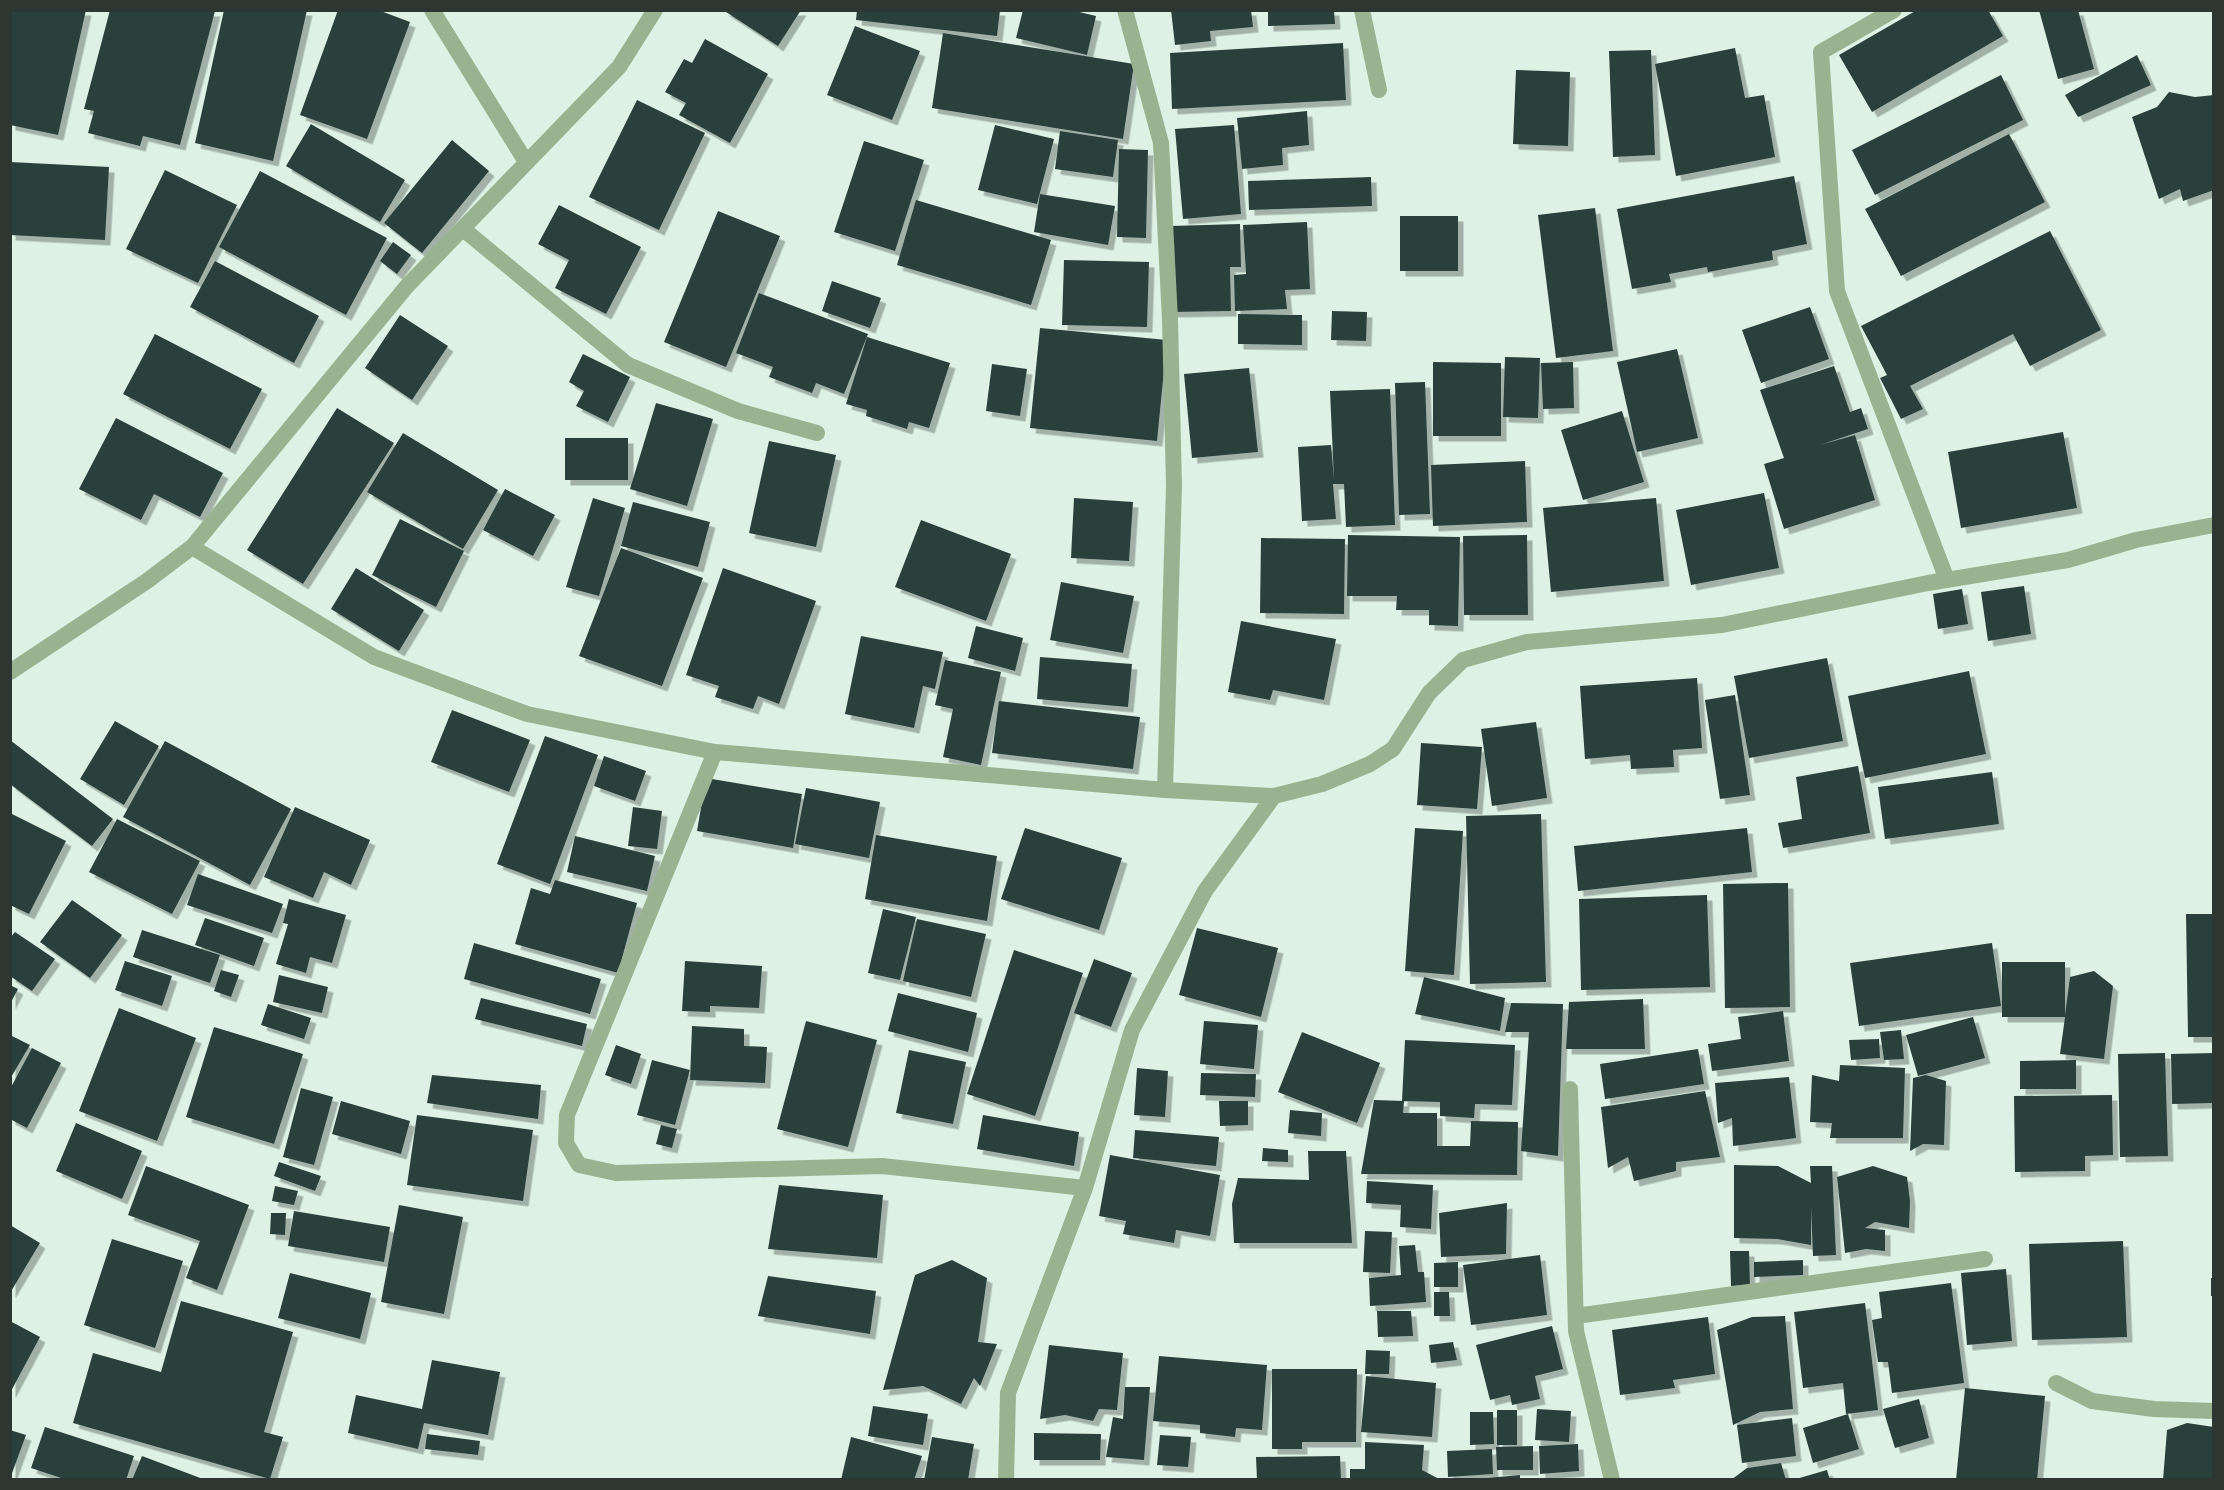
<svg xmlns="http://www.w3.org/2000/svg" width="2224" height="1490" font-family="'Sofia Sans Condensed',sans-serif">
<style>
.building{fill:#2c413c;filter:url(#shadow)}
.lines{fill:none;stroke-linecap:round;stroke-linejoin:round}
.minor{stroke:#99b390;stroke-width:16}
</style>
<defs>
<filter id="shadow"><feDropShadow dx="5.5" dy="5.5" stdDeviation="0" flood-color="#0004"/></filter>
</defs>
<rect width="100%" height="100%" fill="#ddf2e4"/>
<path class="building" d="M 10,10 L 86,10 L 58,135 L 10,125 Z
M 110,10 L 215,11 L 180,145 L 143,136 L 140,146 L 88,133 L 94,111 L 84,109 Z
M 224,10 L 307,10 L 273,161 L 195,143 Z
M 338,10 L 378,10 L 410,22 L 367,139 L 300,115 Z
M 723,10 L 801,10 L 778,46 Z
M 857,10 L 1000,10 L 997,36 L 856,20 Z
M 1023,10 L 1071,10 L 1096,16 L 1087,55 L 1016,38 Z
M 1171,10 L 1251,10 L 1253,27 L 1210,31 L 1211,41 L 1175,45 Z
M 1268,10 L 1334,10 L 1335,24 L 1268,26 Z
M 1917,10 L 1988,10 L 2003,36 L 1872,112 L 1839,55 Z
M 2039,10 L 2078,10 L 2094,69 L 2058,79 Z
M 855,26 L 920,51 L 892,120 L 827,95 Z
M 943,33 L 1134,64 L 1123,139 L 932,108 Z
M 705,39 L 768,74 L 730,143 L 679,115 L 686,103 L 665,92 L 684,59 L 692,63 Z
M 1343,43 L 1346,100 L 1172,109 L 1170,53 Z
M 1735,48 L 1745,98 L 1764,95 L 1775,157 L 1676,176 L 1655,64 Z
M 1651,50 L 1655,155 L 1613,157 L 1609,51 Z
M 2137,55 L 2151,85 L 2078,117 L 2065,95 Z
M 1516,70 L 1570,72 L 1568,146 L 1513,144 Z
M 2001,75 L 2023,120 L 1875,195 L 1852,150 Z
M 2169,92 L 2195,97 L 2214,95 L 2214,190 L 2183,201 L 2180,189 L 2159,199 L 2132,117 L 2157,107 Z
M 637,100 L 705,133 L 659,230 L 589,197 Z
M 1307,111 L 1309,145 L 1282,148 L 1283,165 L 1242,169 L 1237,118 Z
M 311,124 L 405,180 L 380,222 L 286,166 Z
M 995,125 L 1054,139 L 1037,204 L 978,190 Z
M 1234,125 L 1241,214 L 1183,219 L 1175,129 Z
M 1060,131 L 1118,140 L 1113,177 L 1055,169 Z
M 2009,134 L 2045,202 L 1901,276 L 1865,209 Z
M 452,140 L 489,171 L 422,253 L 384,223 Z
M 864,141 L 924,160 L 895,251 L 834,232 Z
M 1119,149 L 1148,150 L 1146,238 L 1117,237 Z
M 10,162 L 109,167 L 105,240 L 10,235 Z
M 165,170 L 237,205 L 198,283 L 126,249 Z
M 260,171 L 387,238 L 346,315 L 219,247 Z
M 1794,176 L 1807,244 L 1772,251 L 1773,260 L 1708,272 L 1707,267 L 1669,274 L 1671,282 L 1632,289 L 1617,209 Z
M 1371,177 L 1372,206 L 1249,210 L 1248,181 Z
M 1040,194 L 1115,206 L 1108,245 L 1034,232 Z
M 916,200 L 1051,240 L 1031,305 L 897,265 Z
M 559,205 L 641,247 L 606,314 L 555,288 L 569,260 L 538,244 Z
M 1595,208 L 1613,351 L 1556,358 L 1538,215 Z
M 718,211 L 780,236 L 726,367 L 664,342 Z
M 1400,216 L 1458,216 L 1458,271 L 1400,271 Z
M 1307,222 L 1310,289 L 1285,290 L 1287,309 L 1235,311 L 1234,275 L 1246,274 L 1243,225 Z
M 1240,224 L 1241,267 L 1230,267 L 1231,311 L 1171,312 L 1170,226 Z
M 2050,231 L 2101,330 L 2030,366 L 2013,334 L 1910,386 L 1923,409 L 1901,419 L 1880,378 L 1887,375 L 1861,326 Z
M 393,242 L 411,255 L 397,274 L 380,261 Z
M 1064,260 L 1149,262 L 1147,327 L 1062,325 Z
M 215,261 L 319,316 L 294,363 L 190,307 Z
M 832,281 L 881,298 L 870,328 L 822,311 Z
M 759,293 L 868,334 L 844,394 L 816,383 L 812,393 L 769,377 L 773,367 L 736,353 Z
M 1810,307 L 1829,359 L 1761,383 L 1742,330 Z
M 1332,311 L 1367,312 L 1366,341 L 1331,340 Z
M 1238,314 L 1302,315 L 1302,345 L 1238,344 Z
M 400,315 L 448,346 L 412,400 L 365,368 Z
M 1040,328 L 1167,340 L 1157,441 L 1030,428 Z
M 155,334 L 262,389 L 230,449 L 123,394 Z
M 867,337 L 950,363 L 929,428 L 909,422 L 907,429 L 866,416 L 867,410 L 846,404 Z
M 1677,349 L 1698,438 L 1637,452 L 1617,362 Z
M 583,354 L 630,377 L 608,422 L 576,406 L 584,391 L 569,382 Z
M 1505,357 L 1540,358 L 1538,418 L 1503,417 Z
M 1433,362 L 1501,363 L 1501,436 L 1433,436 Z
M 1573,362 L 1574,408 L 1543,409 L 1541,363 Z
M 992,364 L 1027,369 L 1020,416 L 986,411 Z
M 1834,366 L 1850,412 L 1861,408 L 1868,429 L 1820,445 L 1855,435 L 1875,500 L 1784,529 L 1764,464 L 1784,458 L 1760,390 Z
M 1249,368 L 1258,452 L 1192,458 L 1184,374 Z
M 1425,382 L 1430,514 L 1399,515 L 1395,383 Z
M 1390,389 L 1395,525 L 1346,527 L 1344,484 L 1333,484 L 1336,519 L 1302,521 L 1298,447 L 1331,445 L 1334,480 L 1330,391 Z
M 656,403 L 713,419 L 687,506 L 630,489 Z
M 337,408 L 394,443 L 303,584 L 247,550 Z
M 1622,411 L 1644,482 L 1583,500 L 1561,430 Z
M 116,418 L 223,473 L 200,517 L 154,494 L 141,520 L 79,489 Z
M 2063,432 L 2077,508 L 1961,528 L 1948,452 Z
M 403,433 L 498,490 L 463,549 L 367,492 Z
M 565,438 L 628,438 L 628,480 L 565,480 Z
M 769,441 L 836,455 L 816,547 L 749,533 Z
M 1525,461 L 1527,522 L 1433,526 L 1431,465 Z
M 505,489 L 555,515 L 533,556 L 483,530 Z
M 1764,493 L 1779,568 L 1691,585 L 1676,510 Z
M 593,498 L 625,508 L 599,596 L 566,587 Z
M 1074,498 L 1133,502 L 1129,561 L 1071,558 Z
M 1656,498 L 1664,581 L 1551,592 L 1543,508 Z
M 633,502 L 710,522 L 698,567 L 621,546 Z
M 400,519 L 464,551 L 436,607 L 372,575 Z
M 921,520 L 1011,554 L 986,621 L 895,587 Z
M 1348,535 L 1460,537 L 1458,626 L 1429,625 L 1429,610 L 1396,610 L 1397,596 L 1347,596 Z
M 1527,535 L 1528,615 L 1464,615 L 1463,536 Z
M 1261,538 L 1345,539 L 1344,614 L 1260,613 Z
M 621,548 L 703,578 L 662,686 L 579,656 Z
M 356,568 L 424,610 L 399,651 L 331,609 Z
M 723,568 L 816,601 L 779,704 L 758,696 L 753,709 L 715,697 L 719,686 L 686,675 Z
M 1061,582 L 1134,596 L 1123,653 L 1050,640 Z
M 2024,586 L 2031,634 L 1988,641 L 1981,592 Z
M 1962,589 L 1968,624 L 1938,629 L 1933,594 Z
M 1241,621 L 1336,639 L 1324,700 L 1273,690 L 1270,700 L 1228,692 Z
M 976,626 L 1023,638 L 1015,671 L 968,658 Z
M 861,636 L 943,652 L 935,689 L 923,686 L 914,728 L 845,714 Z
M 1040,657 L 1132,664 L 1128,707 L 1037,699 Z
M 1827,658 L 1843,741 L 1749,758 L 1734,676 Z
M 945,660 L 1001,672 L 981,765 L 943,757 L 953,709 L 935,705 Z
M 1969,671 L 1986,754 L 1865,778 L 1848,696 Z
M 1697,678 L 1702,748 L 1673,750 L 1674,767 L 1631,769 L 1630,755 L 1585,759 L 1580,686 Z
M 1735,695 L 1750,795 L 1720,799 L 1705,700 Z
M 999,701 L 1140,717 L 1133,769 L 992,753 Z
M 452,710 L 530,740 L 509,792 L 431,762 Z
M 115,721 L 159,746 L 124,805 L 80,779 Z
M 1536,722 L 1547,798 L 1492,806 L 1481,729 Z
M 545,736 L 598,755 L 550,884 L 497,864 Z
M 10,740 L 113,819 L 92,846 L 10,784 Z
M 165,741 L 291,809 L 250,885 L 123,817 Z
M 1421,743 L 1482,747 L 1477,809 L 1417,805 Z
M 604,756 L 646,771 L 635,801 L 594,786 Z
M 1858,766 L 1870,833 L 1783,848 L 1778,823 L 1802,819 L 1796,777 Z
M 1992,772 L 1999,824 L 1885,839 L 1878,787 Z
M 706,778 L 802,794 L 793,848 L 697,831 Z
M 806,788 L 880,802 L 869,858 L 795,844 Z
M 295,807 L 370,840 L 351,885 L 324,872 L 313,898 L 264,877 Z
M 633,807 L 662,811 L 657,849 L 628,846 Z
M 10,813 L 66,841 L 29,914 L 10,905 Z
M 1541,814 L 1546,982 L 1470,984 L 1466,816 Z
M 117,819 L 200,861 L 172,914 L 89,872 Z
M 1025,828 L 1122,858 L 1099,930 L 1001,899 Z
M 1415,828 L 1463,831 L 1454,975 L 1405,971 Z
M 1747,828 L 1752,872 L 1578,891 L 1574,846 Z
M 876,835 L 997,856 L 987,921 L 865,899 Z
M 575,836 L 655,856 L 647,891 L 567,872 Z
M 198,874 L 283,904 L 272,933 L 187,905 Z
M 555,880 L 637,903 L 618,973 L 515,944 L 531,888 L 550,894 Z
M 1788,883 L 1790,1007 L 1725,1008 L 1723,884 Z
M 1707,895 L 1710,987 L 1581,990 L 1579,899 Z
M 289,899 L 346,915 L 332,963 L 310,957 L 306,973 L 276,964 L 288,924 L 283,923 Z
M 72,900 L 122,935 L 90,978 L 40,942 Z
M 883,909 L 916,917 L 900,980 L 868,973 Z
M 2186,914 L 2214,914 L 2214,1037 L 2188,1037 Z
M 205,918 L 264,938 L 254,966 L 195,945 Z
M 917,919 L 986,934 L 971,997 L 903,981 Z
M 1197,928 L 1278,948 L 1261,1017 L 1179,995 Z
M 142,930 L 220,955 L 210,983 L 133,957 Z
M 15,932 L 55,959 L 32,991 L 10,976 L 10,938 Z
M 474,943 L 601,979 L 590,1014 L 464,979 Z
M 1992,943 L 2001,1006 L 1859,1026 L 1850,963 Z
M 1014,950 L 1083,973 L 1035,1116 L 967,1094 Z
M 1094,959 L 1132,973 L 1111,1027 L 1074,1013 Z
M 125,961 L 172,976 L 162,1006 L 115,990 Z
M 685,961 L 762,966 L 759,1008 L 710,1006 L 710,1012 L 682,1011 Z
M 2002,962 L 2065,962 L 2065,1015 L 2070,977 L 2094,971 L 2113,986 L 2104,1059 L 2060,1054 L 2065,1017 L 2002,1017 Z
M 221,970 L 239,975 L 231,997 L 214,991 Z
M 279,975 L 328,987 L 322,1013 L 273,1002 Z
M 1424,977 L 1505,998 L 1500,1031 L 1415,1014 Z
M 10,985 L 18,989 L 10,1004 Z
M 898,993 L 977,1013 L 968,1052 L 888,1031 Z
M 481,998 L 587,1024 L 582,1046 L 475,1019 Z
M 1643,999 L 1645,1049 L 1566,1049 L 1569,1002 Z
M 1511,1003 L 1563,1004 L 1558,1156 L 1521,1151 L 1529,1032 L 1505,1032 Z
M 268,1004 L 311,1018 L 304,1039 L 261,1025 Z
M 119,1008 L 196,1038 L 157,1141 L 79,1111 Z
M 1783,1011 L 1789,1061 L 1712,1071 L 1708,1044 L 1741,1039 L 1738,1017 Z
M 1973,1017 L 1985,1058 L 1918,1076 L 1906,1035 Z
M 806,1021 L 877,1040 L 848,1147 L 777,1129 Z
M 1204,1021 L 1258,1025 L 1254,1069 L 1200,1064 Z
M 692,1026 L 744,1029 L 744,1046 L 767,1047 L 765,1083 L 690,1080 Z
M 214,1027 L 303,1054 L 274,1144 L 186,1117 Z
M 1901,1030 L 1904,1059 L 1884,1060 L 1880,1032 Z
M 1302,1032 L 1380,1063 L 1357,1123 L 1278,1092 Z
M 10,1035 L 30,1045 L 10,1079 Z
M 1879,1039 L 1880,1058 L 1851,1060 L 1849,1040 Z
M 1405,1040 L 1515,1045 L 1512,1105 L 1475,1104 L 1474,1118 L 1440,1116 L 1440,1102 L 1402,1101 Z
M 616,1045 L 641,1054 L 631,1084 L 605,1075 Z
M 32,1048 L 61,1063 L 27,1128 L 10,1119 L 10,1089 Z
M 1698,1049 L 1704,1084 L 1605,1099 L 1600,1064 Z
M 909,1050 L 966,1062 L 953,1124 L 896,1113 Z
M 2165,1053 L 2168,1156 L 2120,1157 L 2118,1054 Z
M 2214,1053 L 2214,1103 L 2172,1104 L 2171,1054 Z
M 652,1060 L 690,1070 L 675,1125 L 637,1115 Z
M 2076,1060 L 2076,1089 L 2020,1089 L 2020,1061 Z
M 1840,1065 L 1905,1068 L 1903,1138 L 1830,1138 L 1832,1123 L 1810,1122 L 1812,1075 L 1839,1081 Z
M 1137,1068 L 1168,1071 L 1165,1117 L 1134,1115 Z
M 1201,1073 L 1256,1074 L 1255,1097 L 1200,1095 Z
M 432,1075 L 541,1085 L 538,1119 L 427,1103 Z
M 1926,1075 L 1946,1081 L 1944,1145 L 1923,1144 L 1910,1151 L 1913,1078 Z
M 1789,1077 L 1796,1138 L 1733,1146 L 1732,1118 L 1718,1123 L 1715,1083 Z
M 301,1088 L 333,1097 L 314,1165 L 283,1157 Z
M 1705,1091 L 1720,1157 L 1676,1162 L 1676,1171 L 1634,1181 L 1628,1157 L 1608,1168 L 1601,1107 Z
M 2112,1095 L 2113,1155 L 2085,1156 L 2085,1171 L 2015,1172 L 2014,1096 Z
M 1374,1100 L 1404,1101 L 1403,1113 L 1437,1113 L 1437,1146 L 1470,1146 L 1471,1121 L 1518,1122 L 1517,1175 L 1361,1174 Z
M 341,1101 L 410,1121 L 401,1154 L 332,1134 Z
M 1219,1101 L 1248,1101 L 1248,1125 L 1220,1126 Z
M 1290,1110 L 1322,1113 L 1321,1136 L 1288,1133 Z
M 417,1115 L 533,1130 L 523,1201 L 407,1185 Z
M 983,1115 L 1079,1132 L 1074,1166 L 977,1149 Z
M 76,1123 L 142,1151 L 122,1199 L 56,1171 Z
M 661,1125 L 677,1129 L 672,1148 L 656,1144 Z
M 1135,1130 L 1219,1137 L 1216,1166 L 1133,1158 Z
M 1263,1148 L 1288,1150 L 1288,1162 L 1262,1161 Z
M 1308,1151 L 1346,1151 L 1352,1243 L 1234,1243 L 1232,1204 L 1238,1178 L 1309,1180 Z
M 1110,1155 L 1220,1175 L 1210,1236 L 1176,1230 L 1174,1243 L 1123,1234 L 1126,1221 L 1099,1216 Z
M 279,1162 L 321,1176 L 315,1191 L 274,1176 Z
M 1734,1165 L 1778,1166 L 1811,1183 L 1810,1166 L 1832,1166 L 1836,1255 L 1813,1256 L 1811,1207 L 1811,1245 L 1777,1239 L 1734,1238 Z
M 146,1166 L 249,1205 L 217,1290 L 186,1278 L 200,1241 L 128,1215 Z
M 1873,1166 L 1907,1177 L 1910,1201 L 1909,1228 L 1875,1222 L 1865,1228 L 1885,1230 L 1885,1251 L 1866,1249 L 1845,1253 L 1837,1177 Z
M 1367,1181 L 1433,1185 L 1431,1229 L 1400,1227 L 1401,1205 L 1366,1203 Z
M 779,1185 L 883,1195 L 877,1258 L 768,1249 Z
M 275,1186 L 298,1191 L 294,1205 L 272,1201 Z
M 1507,1203 L 1506,1254 L 1441,1257 L 1439,1213 Z
M 399,1205 L 463,1217 L 444,1314 L 381,1302 Z
M 294,1211 L 390,1227 L 384,1262 L 288,1246 Z
M 271,1213 L 286,1213 L 285,1235 L 270,1234 Z
M 10,1225 L 40,1243 L 10,1293 Z
M 1365,1231 L 1392,1232 L 1390,1273 L 1363,1272 Z
M 112,1239 L 183,1261 L 155,1348 L 84,1325 Z
M 2123,1241 L 2127,1337 L 2032,1340 L 2029,1244 Z
M 1415,1245 L 1418,1272 L 1424,1272 L 1426,1302 L 1370,1306 L 1369,1278 L 1401,1275 L 1399,1246 Z
M 1730,1251 L 1749,1251 L 1750,1285 L 1731,1286 Z
M 1540,1255 L 1547,1315 L 1471,1325 L 1463,1265 Z
M 952,1260 L 987,1278 L 978,1342 L 997,1344 L 980,1386 L 974,1378 L 961,1404 L 923,1386 L 883,1390 L 915,1275 Z
M 1803,1260 L 1803,1275 L 1754,1277 L 1754,1262 Z
M 1458,1262 L 1458,1287 L 1434,1287 L 1434,1263 Z
M 2006,1269 L 2012,1341 L 1967,1345 L 1961,1273 Z
M 290,1273 L 371,1293 L 360,1339 L 278,1318 Z
M 768,1276 L 876,1291 L 870,1334 L 758,1316 Z
M 2211,1278 L 2214,1278 L 2214,1296 L 2211,1296 Z
M 1951,1283 L 1964,1383 L 1892,1393 L 1888,1362 L 1878,1362 L 1872,1320 L 1882,1318 L 1879,1292 Z
M 1434,1292 L 1449,1292 L 1450,1316 L 1434,1316 Z
M 181,1301 L 293,1332 L 264,1432 L 283,1437 L 270,1479 L 73,1423 L 93,1353 L 161,1372 Z
M 1865,1303 L 1878,1410 L 1846,1414 L 1843,1383 L 1803,1388 L 1794,1312 Z
M 1377,1311 L 1411,1311 L 1413,1336 L 1378,1337 Z
M 1785,1316 L 1793,1409 L 1760,1412 L 1733,1425 L 1717,1330 L 1752,1317 Z
M 1708,1317 L 1715,1374 L 1673,1380 L 1675,1388 L 1620,1395 L 1612,1330 Z
M 10,1321 L 40,1337 L 10,1393 Z
M 1552,1326 L 1563,1369 L 1535,1376 L 1540,1399 L 1512,1405 L 1510,1395 L 1490,1400 L 1476,1345 Z
M 1453,1342 L 1457,1360 L 1431,1363 L 1429,1345 Z
M 1049,1345 L 1123,1353 L 1117,1410 L 1099,1409 L 1093,1421 L 1065,1415 L 1040,1419 Z
M 1366,1350 L 1390,1351 L 1389,1374 L 1365,1374 Z
M 1159,1356 L 1267,1365 L 1262,1430 L 1236,1428 L 1235,1437 L 1200,1433 L 1200,1425 L 1153,1421 Z
M 432,1360 L 500,1372 L 488,1435 L 424,1423 L 418,1449 L 348,1433 L 356,1395 L 422,1409 Z
M 1272,1369 L 1357,1369 L 1356,1442 L 1302,1442 L 1302,1449 L 1272,1449 Z
M 1366,1376 L 1436,1383 L 1432,1437 L 1361,1432 Z
M 1125,1387 L 1150,1387 L 1144,1460 L 1106,1457 L 1113,1417 L 1123,1419 Z
M 1965,1388 L 2045,1396 L 2037,1480 L 1956,1480 Z
M 1919,1399 L 1929,1438 L 1895,1448 L 1883,1409 Z
M 873,1406 L 928,1414 L 923,1445 L 868,1436 Z
M 1537,1409 L 1571,1411 L 1569,1442 L 1535,1440 Z
M 1497,1410 L 1517,1410 L 1517,1445 L 1497,1445 Z
M 1470,1412 L 1493,1412 L 1494,1444 L 1470,1445 Z
M 1848,1414 L 1859,1449 L 1813,1463 L 1803,1428 Z
M 1792,1418 L 1796,1456 L 1742,1463 L 1737,1425 Z
M 2187,1423 L 2214,1427 L 2214,1480 L 2163,1480 L 2167,1430 Z
M 45,1427 L 134,1456 L 126,1480 L 67,1480 L 31,1468 Z
M 10,1430 L 26,1435 L 11,1476 L 10,1476 Z
M 1034,1433 L 1101,1434 L 1100,1460 L 1034,1460 Z
M 427,1434 L 480,1441 L 478,1455 L 425,1449 Z
M 1160,1435 L 1191,1437 L 1188,1467 L 1157,1465 Z
M 851,1437 L 922,1456 L 914,1480 L 841,1480 Z
M 932,1437 L 974,1444 L 968,1480 L 924,1480 Z
M 1365,1442 L 1424,1445 L 1422,1470 L 1441,1480 L 1350,1480 L 1350,1469 L 1365,1469 Z
M 1578,1444 L 1579,1471 L 1540,1474 L 1539,1446 Z
M 1533,1446 L 1533,1470 L 1497,1470 L 1496,1447 Z
M 1492,1449 L 1493,1474 L 1448,1477 L 1447,1451 Z
M 142,1456 L 203,1479 L 203,1480 L 132,1480 Z
M 1340,1456 L 1341,1480 L 1257,1480 L 1256,1457 Z
M 1781,1463 L 1786,1480 L 1731,1480 L 1747,1468 Z
M 1827,1470 L 1830,1480 L 1796,1480 L 1796,1479 Z
M 1520,1475 L 1520,1480 L 1487,1480 L 1487,1478 Z"/>
<g class="lines">
<path class="minor" d="M 432,10 L 526,162
M 1125,10 L 1161,143 L 1170,320 L 1174,486 L 1165,790
M 1362,10 L 1379,90
M 1894,10 L 1821,52 L 1837,291 L 1947,580
M 463,229 L 628,365 L 738,411 L 817,433
M 192,547 L 374,657 L 527,714 L 715,752 L 1165,790 L 1274,796 L 1322,784 L 1370,764 L 1393,749 L 1429,693 L 1463,660 L 1527,642 L 1722,625 L 1928,583 L 2068,560 L 2136,540 L 2214,525
M 10,672 L 147,581 L 192,547 L 407,286 L 619,67 L 655,10
M 715,752 L 567,1115 L 566,1143 L 579,1165 L 616,1173 L 882,1166 L 1085,1188
M 1570,1089 L 1576,1331 L 1612,1480
M 1576,1316 L 1985,1259
M 2056,1383 L 2092,1401 L 2154,1409 L 2214,1411
M 1006,1480 L 1008,1393 L 1085,1188 L 1132,1030 L 1205,891 L 1274,796"/>
</g>
<rect width="2224" height="1490" fill="none" stroke="#2e3631" stroke-width="24"/>
</svg>
